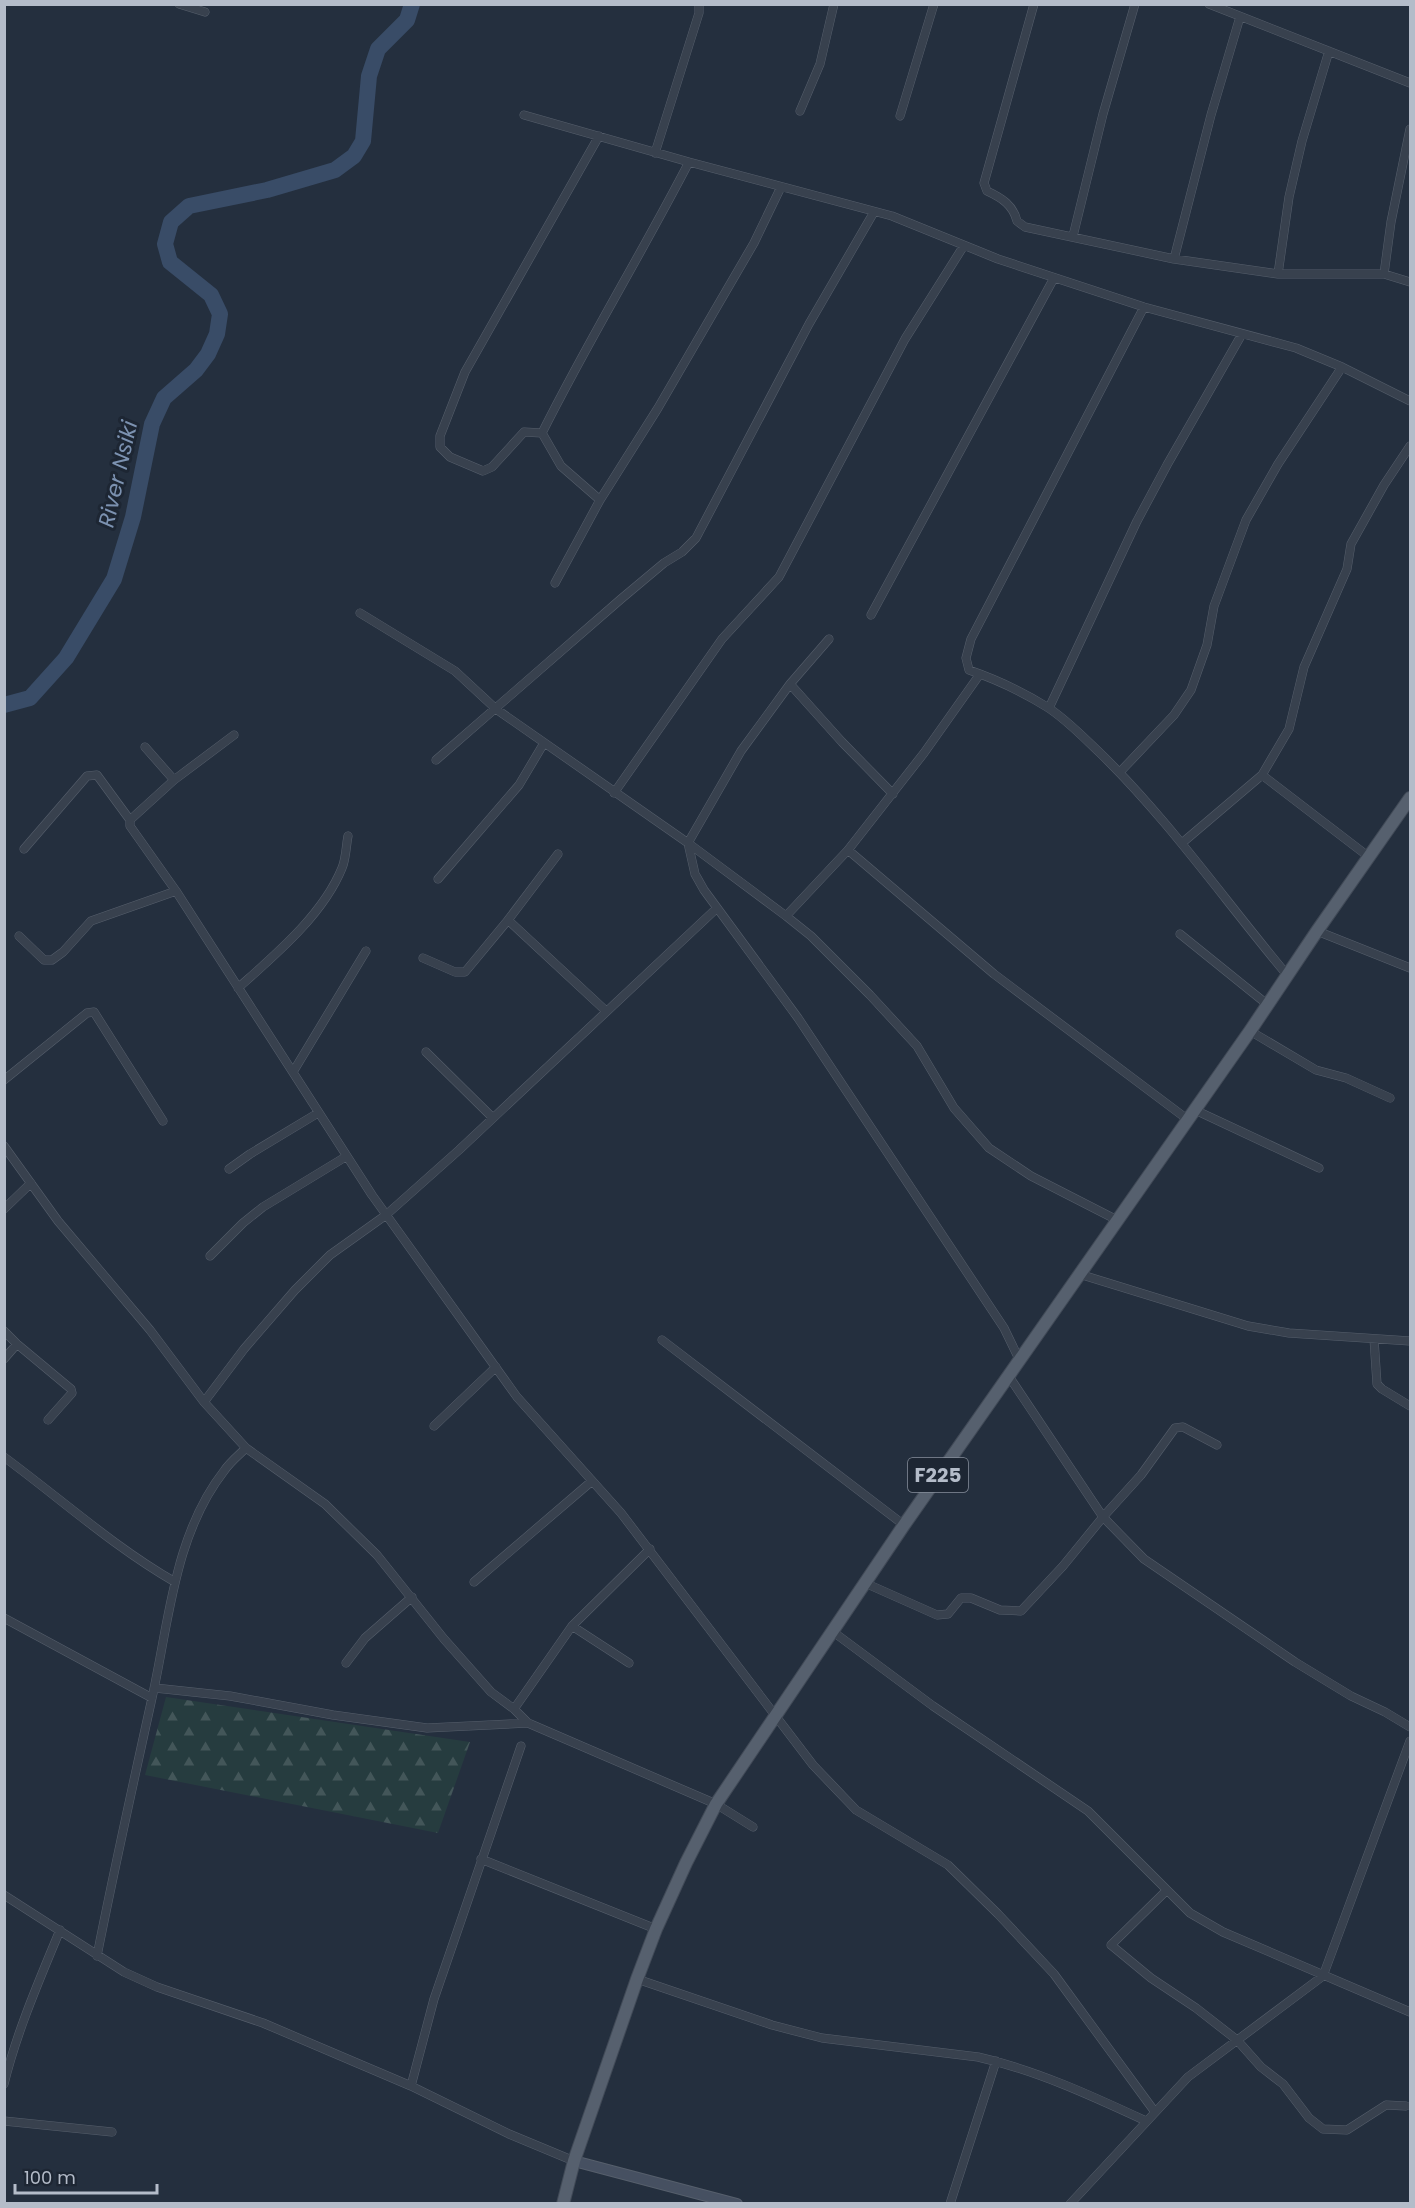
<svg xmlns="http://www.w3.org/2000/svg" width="1415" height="2208" font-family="Poppins,sans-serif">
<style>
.forest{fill:url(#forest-firs)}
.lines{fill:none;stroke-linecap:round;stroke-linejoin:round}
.river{stroke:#394c67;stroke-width:16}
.street-casing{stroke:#565f6c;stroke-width:9}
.secondary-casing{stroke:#565f6c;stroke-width:12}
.primary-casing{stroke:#414a57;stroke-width:14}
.street{stroke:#38414e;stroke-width:8}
.secondary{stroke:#465061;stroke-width:10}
.primary{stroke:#56606e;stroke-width:12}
.labels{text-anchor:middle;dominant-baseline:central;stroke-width:6;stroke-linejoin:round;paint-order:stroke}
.shield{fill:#1d2633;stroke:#878f9c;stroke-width:1.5}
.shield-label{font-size:20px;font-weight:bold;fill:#b4bcc9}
.water-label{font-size:22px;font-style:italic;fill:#7c92b1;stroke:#1d2633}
</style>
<defs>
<pattern id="forest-firs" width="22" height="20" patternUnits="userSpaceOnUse" patternTransform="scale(1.5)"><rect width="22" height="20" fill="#263c3f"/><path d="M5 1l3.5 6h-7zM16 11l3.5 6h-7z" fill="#435659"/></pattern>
</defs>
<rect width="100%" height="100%" fill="#242f3e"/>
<path class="forest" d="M 166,1697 L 470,1742 L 438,1833 L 145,1775 Z"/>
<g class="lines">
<path class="river" d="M 4,705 L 30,698 L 66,658 L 114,579 L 133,517 L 152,424 L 164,398 L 196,370 L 208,354 L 217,334 L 220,314 L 211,295 L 170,262 L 165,244 L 171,222 L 189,206 L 267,190 L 335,170 L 354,156 L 363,141 L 369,76 L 378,49 L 407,20 L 412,4"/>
<defs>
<path id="street" d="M 179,4 L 205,12
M 1034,4 L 984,183 L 987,191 C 1002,198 1013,205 1017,221 L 1025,227 L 1174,259 L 1278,274 L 1384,274 L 1410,282
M 1209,4 L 1410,83
M 800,111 L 820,64 L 834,4
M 524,115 L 689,162
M 900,116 L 934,4
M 599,136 L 465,372 L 440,436 L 440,447 L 450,457 L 483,471 L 492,467 L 524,432 L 542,433 L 561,466 L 600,500
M 655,153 L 699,13 L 699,4
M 1073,236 L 1103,114 L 1135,4
M 1174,259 L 1211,115 L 1240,17
M 1278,274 L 1289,197 L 1302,141 L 1329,51
M 1384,274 L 1391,222 L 1410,129
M 1144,307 L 971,639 L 966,658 L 969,670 C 995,679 1023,692 1047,707 C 1066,719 1083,737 1099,752 C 1169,820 1225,901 1288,976
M 542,433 C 588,341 642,253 689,162 L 892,216 L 998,259 L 1144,307 L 1296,348 L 1342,367 L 1410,401
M 555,583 L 600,500 L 658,408 L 754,243 L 781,187
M 360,613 L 455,671 L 496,709 L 688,843 L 695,874 L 704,890 L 798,1018 L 1004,1328 L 1019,1359
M 871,615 L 1054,278
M 829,639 L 790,684 L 741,751 L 688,843 L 786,916 L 811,936 L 870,995 L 917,1046 L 954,1108 L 989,1148 L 1031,1176 L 1117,1220
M 790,684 L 842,742 L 893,794
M 1049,708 L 1137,521 L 1167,465 L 1242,334
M 145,747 L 174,780 L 234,735
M 436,760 L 621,599 L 664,563 L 682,552 L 696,538 L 809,324 L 874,212
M 1120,772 L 1174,715 L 1191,690 L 1207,645 L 1214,606 L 1246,520 L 1278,464 L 1342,367
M 1262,775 L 1369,857
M 174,780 L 130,820 L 130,826 L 176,891 L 372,1195 L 517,1397 L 621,1513 L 813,1765 L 856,1810 L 948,1865 L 998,1914 L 1054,1974 L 1155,2112
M 614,793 L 722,639 L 779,577 L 905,339 L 963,247
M 1182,843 L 1262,775 L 1289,729 L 1304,667 L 1347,569 L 1351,544 L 1384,485 L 1410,446
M 24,849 L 87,776 L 97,775 L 130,820
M 848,850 L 994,974 L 1187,1119
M 438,879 L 519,785 L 544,743
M 786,916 L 848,850 L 924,753 L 980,674
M 508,920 L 558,854
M 1317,931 L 1410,968
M 1180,934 L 1268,1005
M 19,936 L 44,960 L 52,960 L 63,952 L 91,921 L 176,891
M 423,958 L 455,972 L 465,972 L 508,920 L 606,1011
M 238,988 C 275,955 323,915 342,868 C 346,859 346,846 348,836
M 1250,1031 L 1316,1070 L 1346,1078 L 1390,1098
M 426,1052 L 493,1118
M 293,1072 L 366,951
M 4,1080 L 87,1013 L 94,1012 L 163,1121
M 1195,1110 L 1319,1168
M 4,1146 L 58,1221 L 150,1330 L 204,1402 L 246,1448 L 325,1504 L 377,1555 L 444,1639 L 491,1692 L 514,1709 L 528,1723 L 716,1804 L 753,1827
M 229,1169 L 250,1154 L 318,1113
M 4,1209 L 31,1183
M 210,1256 L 243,1223 L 263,1207 L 347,1156
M 1079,1274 L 1248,1326 L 1289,1333 L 1410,1341
M 4,1331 L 17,1344 L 71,1389 L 72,1393 L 48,1420
M 1374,1339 L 1377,1384 L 1382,1389 L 1410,1406
M 662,1340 L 904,1525
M 4,1359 L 17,1344
M 1008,1375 L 1103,1517 L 1144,1559 L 1295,1662 L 1351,1696 L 1385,1712 L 1410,1727
M 204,1402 L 244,1349 L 295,1290 L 330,1255 L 386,1215 L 459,1150 L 717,908
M 434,1426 L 496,1367
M 4,1457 C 61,1499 114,1547 175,1582
M 474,1582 L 592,1481
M 865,1583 L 937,1615 L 948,1614 L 961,1598 L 971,1598 L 1000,1610 L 1021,1611 L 1063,1566 L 1103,1517 L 1141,1475 L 1175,1428 L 1183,1427 L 1217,1445
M 4,1618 L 152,1698
M 572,1626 L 629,1663
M 832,1631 L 933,1706 L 1088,1811 L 1190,1913 L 1223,1932 L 1410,2012
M 346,1663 L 365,1638 L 412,1597
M 155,1688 L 230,1696 L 333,1715 L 427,1728 L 528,1723
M 514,1709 L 572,1626 L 650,1549
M 481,1859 L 656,1929
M 1167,1890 L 1111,1945 L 1151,1978 L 1196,2008 L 1237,2040 L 1261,2067 L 1283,2084 L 1309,2118 L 1323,2129 L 1347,2130 L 1386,2105 L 1406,2106
M 4,1895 L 124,1972 L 157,1987 L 263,2023 L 411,2086 L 509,2134 L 574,2161
M 97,1956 C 114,1870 133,1784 152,1698 C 169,1622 174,1535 224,1471 C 230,1462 239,1455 246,1448
M 637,1979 L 772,2025 L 822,2038 L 978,2057 C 1036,2070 1092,2096 1146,2121
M 4,2084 C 17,2031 39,1981 60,1930
M 411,2086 L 434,1999 L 521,1746
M 4,2121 L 112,2132
M 950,2204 L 996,2061
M 1070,2204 L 1188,2077 L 1323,1976 L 1410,1741"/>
<path id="secondary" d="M 574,2161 L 737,2204"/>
<path id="primary" d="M 563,2204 L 574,2161 L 637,1979 L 656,1929 L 686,1863 L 716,1804 L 904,1525 L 1250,1031 L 1317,931 L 1410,798"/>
</defs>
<use href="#street" class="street-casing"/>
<use href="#secondary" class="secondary-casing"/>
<use href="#primary" class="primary-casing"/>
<use href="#street" class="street"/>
<use href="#secondary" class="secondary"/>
<use href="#primary" class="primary"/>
</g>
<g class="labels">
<rect class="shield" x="908" y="1458" width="60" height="34" rx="4.5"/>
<g class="shield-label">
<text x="938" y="1475">F225</text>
</g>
<g class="water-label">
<text transform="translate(118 474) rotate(-77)">River Nsiki</text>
</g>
</g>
<rect width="1415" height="2208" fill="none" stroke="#b4bcc9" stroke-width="12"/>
<path d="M15 2184v9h142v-9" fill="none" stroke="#b4bcc9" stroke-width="3"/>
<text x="24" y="2184" font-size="18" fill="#b4bcc9" stroke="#1d2633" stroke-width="4.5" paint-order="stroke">100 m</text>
</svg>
